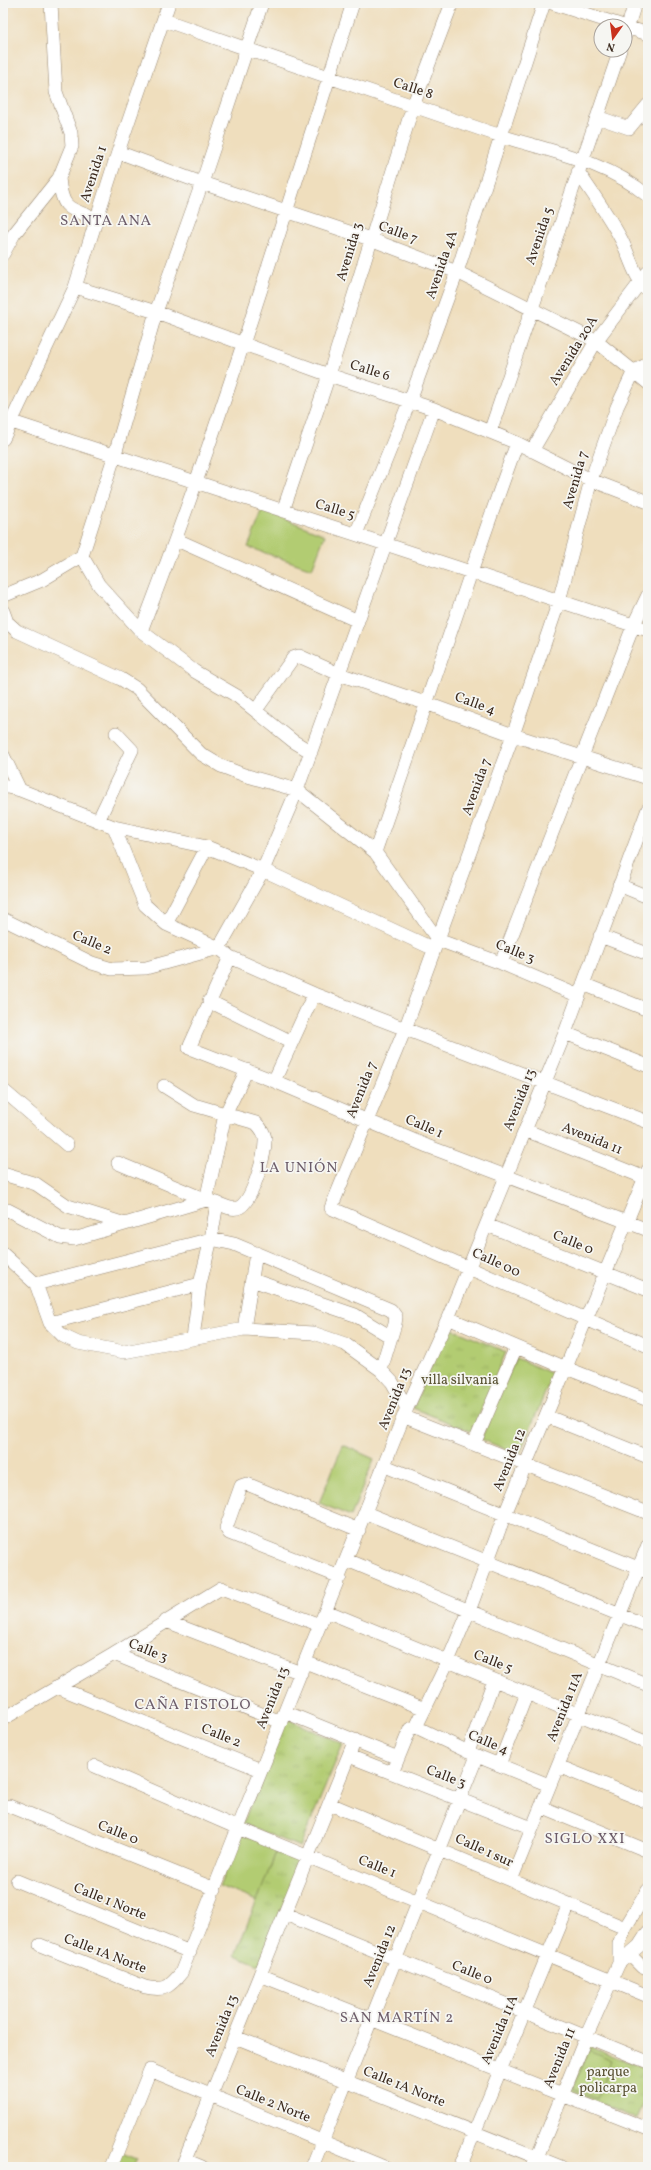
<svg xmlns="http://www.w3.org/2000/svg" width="651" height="2170" font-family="Vollkorn,serif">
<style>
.grass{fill:url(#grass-tufts);stroke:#767b48}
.pitch{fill:#b2cc72;stroke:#767b48}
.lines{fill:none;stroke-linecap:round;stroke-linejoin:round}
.minor-casing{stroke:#95846e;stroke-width:14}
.minor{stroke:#fff;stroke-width:13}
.labels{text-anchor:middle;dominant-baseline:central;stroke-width:3.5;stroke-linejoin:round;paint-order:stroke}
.street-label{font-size:14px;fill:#3b2a1e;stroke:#f6f6f2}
.park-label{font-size:14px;fill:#595233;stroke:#f6f6f2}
.neighbourhood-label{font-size:15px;letter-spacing:1px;fill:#6c5c69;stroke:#f6f6f2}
</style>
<defs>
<pattern id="grass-tufts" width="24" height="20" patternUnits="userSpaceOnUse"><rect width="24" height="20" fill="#b2cc72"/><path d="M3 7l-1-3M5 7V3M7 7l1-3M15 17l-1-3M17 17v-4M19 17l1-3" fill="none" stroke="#9aaf62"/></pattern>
</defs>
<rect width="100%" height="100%" fill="#f6f6f2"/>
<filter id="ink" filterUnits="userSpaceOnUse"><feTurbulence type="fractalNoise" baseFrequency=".025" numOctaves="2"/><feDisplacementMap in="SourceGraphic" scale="8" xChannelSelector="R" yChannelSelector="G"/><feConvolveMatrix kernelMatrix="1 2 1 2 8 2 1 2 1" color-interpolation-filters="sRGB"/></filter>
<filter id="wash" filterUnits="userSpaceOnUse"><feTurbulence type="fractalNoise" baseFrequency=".012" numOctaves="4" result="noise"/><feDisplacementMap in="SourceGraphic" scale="16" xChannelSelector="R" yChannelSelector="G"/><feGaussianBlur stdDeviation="0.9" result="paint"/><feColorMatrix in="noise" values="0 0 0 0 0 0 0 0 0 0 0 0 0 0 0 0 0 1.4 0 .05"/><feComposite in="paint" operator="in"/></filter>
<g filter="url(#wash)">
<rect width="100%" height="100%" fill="#efdebd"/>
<path class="grass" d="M 448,1327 L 506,1352 L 472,1432 L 413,1408 Z
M 283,1717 L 343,1744 L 300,1847 L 243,1824 Z
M 278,1847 L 303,1857 L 259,1965 L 235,1955 Z
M 587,2045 L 648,2070 L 648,2092 L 637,2119 L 568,2090 Z"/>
<path class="pitch" d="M 263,510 L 325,535 L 312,569 L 248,547 Z
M 516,1358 L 553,1374 L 519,1455 L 481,1439 Z
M 343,1445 L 374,1459 L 351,1516 L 319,1503 Z
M 241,1833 L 278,1847 L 257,1901 L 219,1886 Z
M 589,2050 L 612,2060 L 596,2099 L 573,2089 Z
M 119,2152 L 137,2159 L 133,2167 L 113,2167 Z"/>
</g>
<g filter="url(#ink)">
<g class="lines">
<defs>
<path id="minor" d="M 552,3 L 648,34
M 164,20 C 272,58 380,95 489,132 C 542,150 604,159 648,196
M 625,36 L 635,3
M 597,117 L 629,128 L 648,105
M 118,152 L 202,183 L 370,239 L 457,272 L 596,341 L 648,383
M 578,172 C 593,194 609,216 621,239 C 630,256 634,278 648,290
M 59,178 C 62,210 68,208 97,219
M 3,254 L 14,234 L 59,178 L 72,146 L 71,133 L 56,92 L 51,3
M 75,287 L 156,312 L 329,375 L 434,409 L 517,443 L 591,480 L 648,502
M 648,364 L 634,371 L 617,407 L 591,480 L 559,601 L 513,735 L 405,1029 L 331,1208 L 648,1346
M 12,422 L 648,630
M 490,432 L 620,50
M 3,439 L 75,287 L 118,152 L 169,3
M 532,451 L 596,341 L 648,272
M 283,511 L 329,375 L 413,106 L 452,3
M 356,534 L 410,400 L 457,272 L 544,3
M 177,540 L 358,621
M 82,556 L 99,585 L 141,631 L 194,671 L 237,696 L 293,741 L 311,752
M 3,596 L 42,580 L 82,556 L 115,454 L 156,312 L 202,183 L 262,3
M 3,611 L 7,622 L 17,631 L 121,679 L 137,689 L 201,754 L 221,766 L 244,775 L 297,790 L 375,852 L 438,940 L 501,963 L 579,996
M 141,631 C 221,425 285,213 353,3
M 256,710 L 293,658 L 299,656 L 339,674 L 428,704 L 513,735 L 648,778
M 3,755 L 20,790 L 114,827 L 145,905 L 166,924 L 219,948 L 230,957 L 314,994 L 648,1122
M 3,786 L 20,790
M 98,821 L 132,750 L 116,733
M 114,827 L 207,847 L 263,870 L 434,949
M 375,852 C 423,716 467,579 517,443
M 619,885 L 648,897
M 3,919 L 92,963 L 112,969 L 146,968 L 219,948 L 263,870 L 297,790 L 434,409
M 166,924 L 207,847
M 600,936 L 648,954
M 230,957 L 189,1048 L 274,1081 L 427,1146 L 648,1230
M 501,963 L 634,624 L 648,595
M 583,984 L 648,1010
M 209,1001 L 292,1042
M 565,1033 L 648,1066
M 274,1081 L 314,994
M 164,1086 L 194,1105 L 256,1123 C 260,1127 264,1132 265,1138 C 266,1153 253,1199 240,1207 C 233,1211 224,1206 217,1203
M 3,1090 L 67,1145
M 525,1130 L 648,1179
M 3,1174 L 36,1184 L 68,1206 L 125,1224
M 3,1211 L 8,1210 L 60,1237 L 74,1239 L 206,1200 L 118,1163
M 487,1225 L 648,1290
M 3,1254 L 36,1284 L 50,1323 L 63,1336 L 78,1343 L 124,1352 L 244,1329 L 313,1333 L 345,1344 L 381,1370 L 392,1382 L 407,1408
M 252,1280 L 355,1315 L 391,1337
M 36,1284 L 211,1239 L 234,1244 L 391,1310 L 396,1317 L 395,1324 L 381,1370
M 448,1318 L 566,1368 L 648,1400
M 50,1323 L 200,1284
M 244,1329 L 256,1253
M 193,1338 L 200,1284 L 211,1239 L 217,1203 L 206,1200 L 225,1115 L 247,1070
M 546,1416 L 648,1457
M 405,1417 L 648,1513
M 474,1444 L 516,1347
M 385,1466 L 648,1572
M 366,1513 L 648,1626
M 347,1560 L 648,1685
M 340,1577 L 229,1533 L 226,1528 L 241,1486 L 247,1484 L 359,1530
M 326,1611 L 648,1743
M 166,1621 L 301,1673
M 114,1654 L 281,1722
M 305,1662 L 425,1709
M 57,1687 L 261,1770
M 285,1712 L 398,1758
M 3,1719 L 114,1654 L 221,1588 L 320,1625
M 416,1727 L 477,1756 L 549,1785
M 468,1752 L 494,1680
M 349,1756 L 532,1828
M 499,1765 L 527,1693
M 95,1766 L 238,1828 L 648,1996
M 558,1766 L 648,1802
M 392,1773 L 410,1729 L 416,1727 L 448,1661 L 469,1611 L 505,1514 L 648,1170
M 330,1804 L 625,1928
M 9,1806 L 215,1889
M 541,1807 L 648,1851
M 511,1880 L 648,1545
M 17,1881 L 190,1952
M 285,1914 L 648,2062
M 40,1945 L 145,1987 C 164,1991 169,1988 181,1973 L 238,1828 L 407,1408 L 448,1318 L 565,1033 L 648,809
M 630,1955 L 642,1967 L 648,1969
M 619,1963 L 639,1946 L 648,1932
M 260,1975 L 648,2129
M 235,2037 L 561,2167
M 185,2160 L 202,2167
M 111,2167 L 150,2070 L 384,2167
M 182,2167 L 355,1740
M 312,2167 L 477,1756
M 460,2167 L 569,1904
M 533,2167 L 586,2037 L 619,1963 L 619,1944 L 625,1928 L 648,1890"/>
</defs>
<use href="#minor" class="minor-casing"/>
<use href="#minor" class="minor"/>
</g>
</g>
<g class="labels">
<g class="street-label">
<text transform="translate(413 89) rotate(18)">Calle 8</text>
<text transform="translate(94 174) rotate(-72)">Avenida 1</text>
<text transform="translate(398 233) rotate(20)">Calle 7</text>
<text transform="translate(540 236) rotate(-71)">Avenida 5</text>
<text transform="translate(350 252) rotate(-73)">Avenida 3</text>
<text transform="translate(442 265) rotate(-71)">Avenida 4A</text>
<text transform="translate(574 351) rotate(-58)">Avenida 20A</text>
<text transform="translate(370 371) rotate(17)">Calle 6</text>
<text transform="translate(576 480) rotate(-74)">Avenida 7</text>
<text transform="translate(335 510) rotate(17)">Calle 5</text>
<text transform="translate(475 704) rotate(20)">Calle 4</text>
<text transform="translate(477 787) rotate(-70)">Avenida 7</text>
<text transform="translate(92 943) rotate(23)">Calle 2</text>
<text transform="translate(515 952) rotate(22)">Calle 3</text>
<text transform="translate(362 1090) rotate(-68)">Avenida 7</text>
<text transform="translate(520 1100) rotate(-68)">Avenida 13</text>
<text transform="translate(424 1127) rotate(23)">Calle 1</text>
<text transform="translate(592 1139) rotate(22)">Avenida 11</text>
<text transform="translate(573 1243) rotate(22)">Calle 0</text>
<text transform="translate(496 1263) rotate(24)">Calle 00</text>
<text transform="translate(395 1399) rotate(-68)">Avenida 13</text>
<text transform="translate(510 1460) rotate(-68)">Avenida 12</text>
<text transform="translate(148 1651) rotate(22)">Calle 3</text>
<text transform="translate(493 1662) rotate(22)">Calle 5</text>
<text transform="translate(273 1698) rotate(-68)">Avenida 13</text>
<text transform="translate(565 1707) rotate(-68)">Avenida 11A</text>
<text transform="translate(221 1736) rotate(22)">Calle 2</text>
<text transform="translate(488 1743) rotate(23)">Calle 4</text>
<text transform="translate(446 1777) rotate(21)">Calle 3</text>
<text transform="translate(118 1833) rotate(22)">Calle 0</text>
<text transform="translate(484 1851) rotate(24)">Calle 1 sur</text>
<text transform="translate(377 1867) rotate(22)">Calle 1</text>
<text transform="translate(110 1902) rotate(22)">Calle 1 Norte</text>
<text transform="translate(105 1954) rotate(21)">Calle 1A Norte</text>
<text transform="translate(380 1956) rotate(-68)">Avenida 12</text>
<text transform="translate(472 1973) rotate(22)">Calle 0</text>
<text transform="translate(222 2026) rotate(-68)">Avenida 13</text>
<text transform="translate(500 2030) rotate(-67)">Avenida 11A</text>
<text transform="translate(560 2058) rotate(-68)">Avenida 11</text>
<text transform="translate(404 2087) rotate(22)">Calle 1A Norte</text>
<text transform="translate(273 2104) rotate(22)">Calle 2 Norte</text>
</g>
<g class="park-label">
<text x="460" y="1380">villa silvania</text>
<text x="608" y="2072">parque<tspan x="608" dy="16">policarpa</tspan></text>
</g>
<g class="neighbourhood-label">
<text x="106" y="221">SANTA ANA</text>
<text x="299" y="1168">LA UNIÓN</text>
<text x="193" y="1705">CAÑA FISTOLO</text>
<text x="585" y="1839">SIGLO XXI</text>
<text x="397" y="2018">SAN MARTÍN 2</text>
</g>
</g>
<rect width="651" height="2170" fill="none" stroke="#f6f6f2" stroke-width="16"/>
<g transform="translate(613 38) rotate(194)"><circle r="19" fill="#f6f6f2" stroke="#aba49d"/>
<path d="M0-3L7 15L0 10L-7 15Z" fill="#c8321e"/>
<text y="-6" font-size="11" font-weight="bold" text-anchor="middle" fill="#3b2a1e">N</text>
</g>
</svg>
